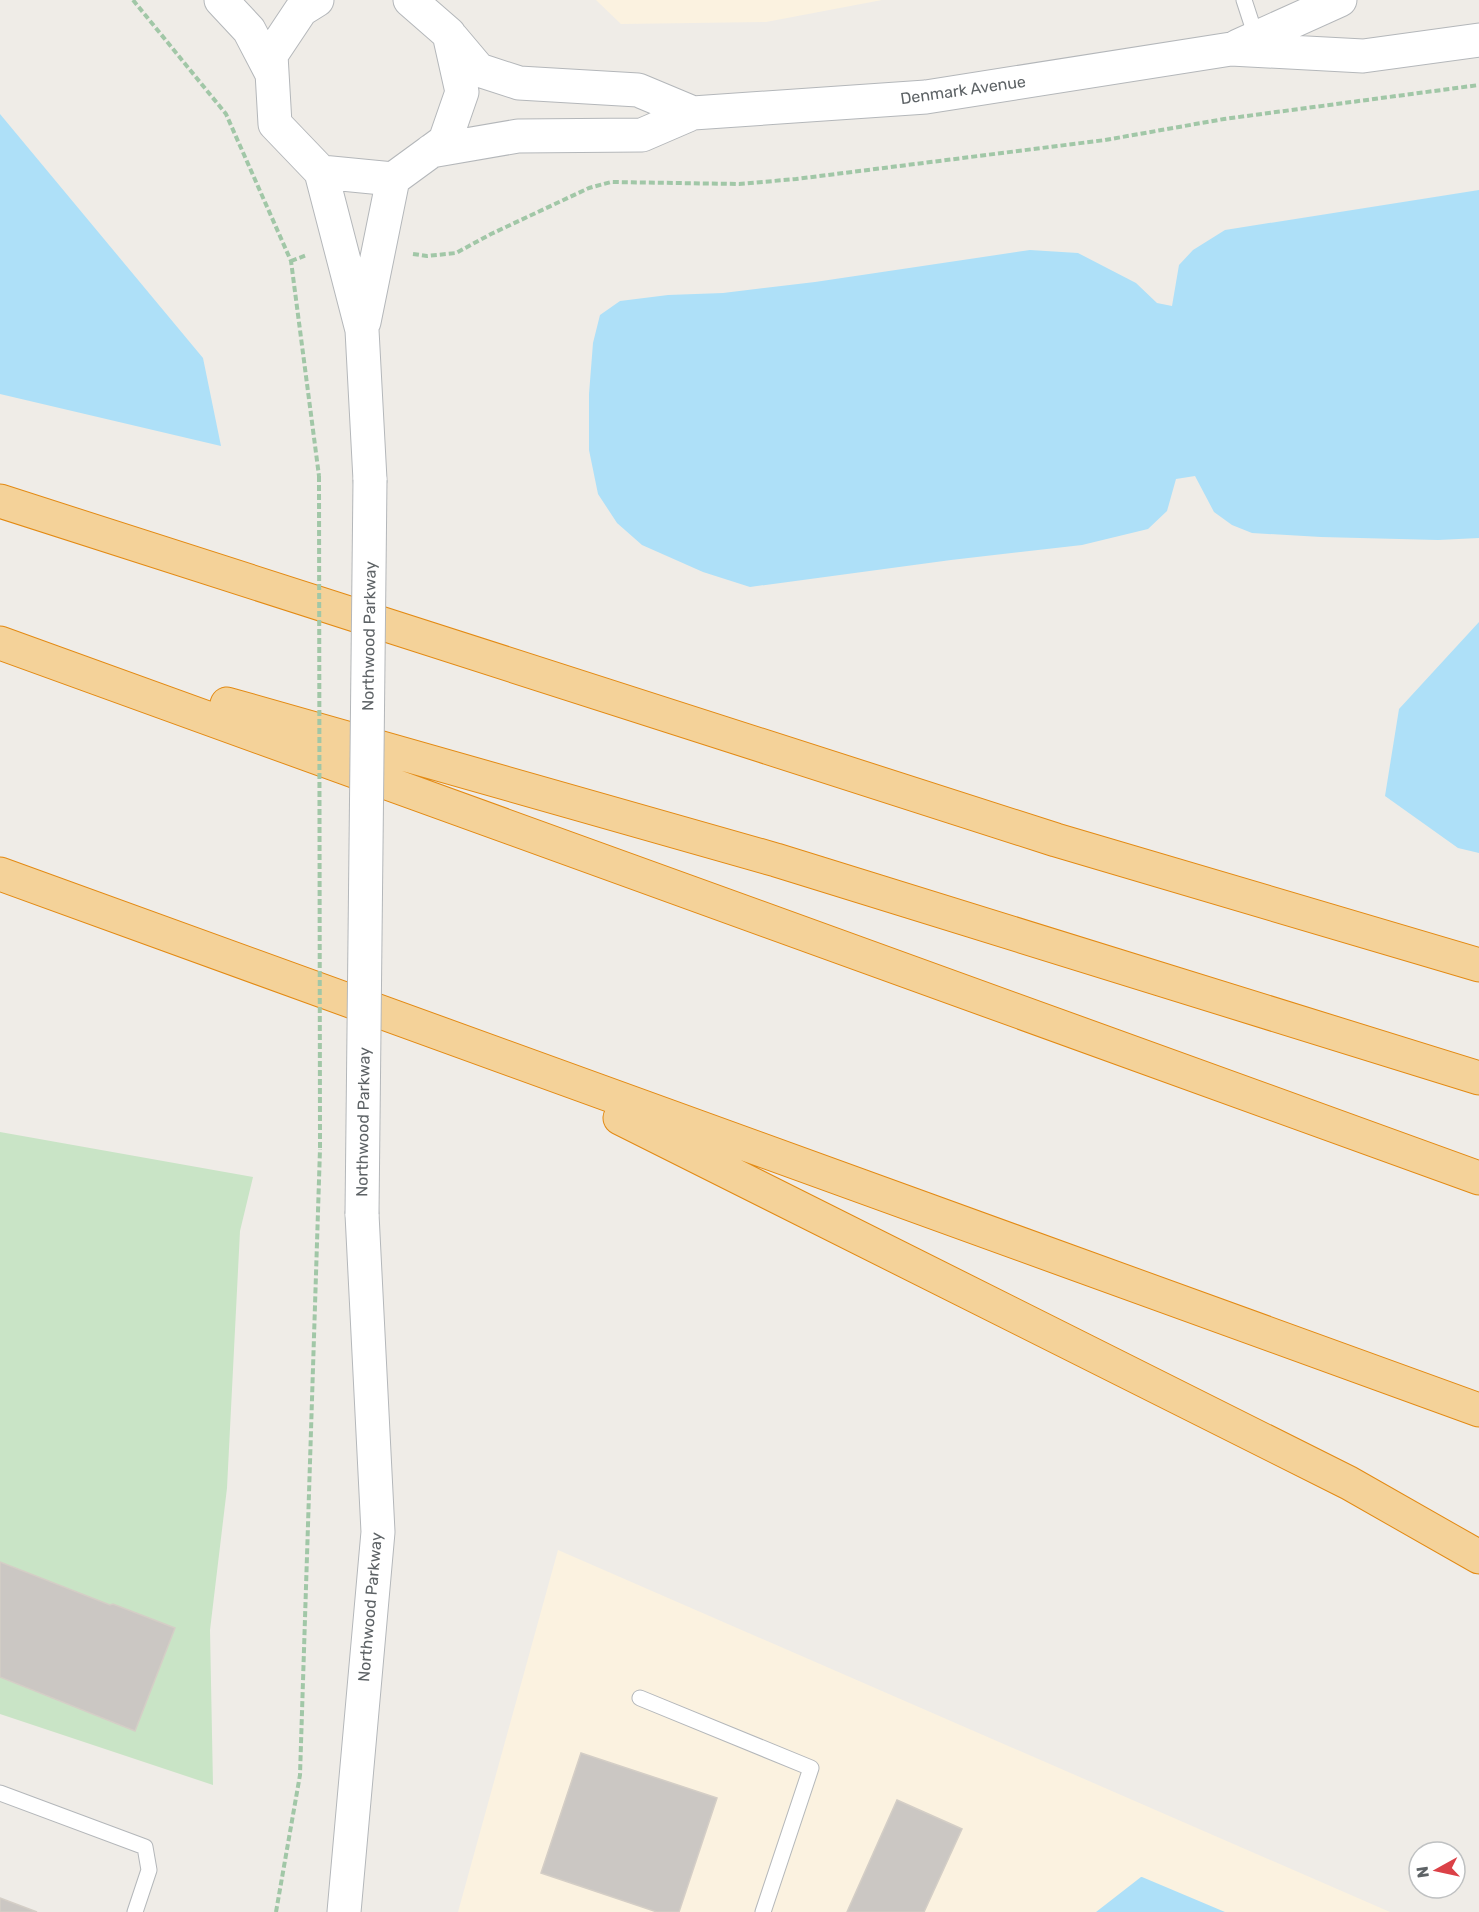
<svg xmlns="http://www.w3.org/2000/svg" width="1479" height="1912" font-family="Rubik,sans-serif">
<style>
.commercial{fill:#fbf2e0}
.green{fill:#c9e4c6}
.water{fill:#aee0f8}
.building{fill:#cbc7c3;stroke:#d4cec6;stroke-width:1.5}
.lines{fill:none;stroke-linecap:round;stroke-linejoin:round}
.service-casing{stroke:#b4b7ba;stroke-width:17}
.tertiary-casing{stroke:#b4b7ba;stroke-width:35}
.motorway-casing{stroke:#e38a13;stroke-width:35}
.path{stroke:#a1c7a7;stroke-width:4;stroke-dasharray:6 3;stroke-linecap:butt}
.service{stroke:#fff;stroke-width:15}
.tertiary{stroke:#fff;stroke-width:33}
.motorway{stroke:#f4d299;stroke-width:33}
.tertiary-bridge-casing{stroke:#b4b7ba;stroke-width:35;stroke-linecap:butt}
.path-bridge{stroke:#a1c7a7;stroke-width:4;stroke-dasharray:6 3;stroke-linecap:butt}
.tertiary-bridge{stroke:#fff;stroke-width:33}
.labels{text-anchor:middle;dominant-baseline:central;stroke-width:6;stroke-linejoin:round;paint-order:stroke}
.street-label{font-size:16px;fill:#5e6366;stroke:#fff}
</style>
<rect width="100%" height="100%" fill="#efece7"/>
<path class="commercial" d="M 596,0 L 882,0 L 766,22 L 621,24 Z
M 558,1550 L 1390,1912 L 458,1912 Z"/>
<path class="green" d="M 0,1132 L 253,1177 L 240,1231 L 227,1488 L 210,1630 L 213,1785 L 0,1714 Z"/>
<path class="water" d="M 0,114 L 203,358 L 221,446 L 0,394 Z
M 1479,190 L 1479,538 L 1438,540 L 1321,537 L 1252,533 L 1232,525 L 1214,512 L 1195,476 L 1176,479 L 1167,511 L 1148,529 L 1082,545 L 951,560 L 750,587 L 703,572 L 642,545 L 617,523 L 598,494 L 589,450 L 589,394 L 593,343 L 600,315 L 620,301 L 668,295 L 723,293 L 815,282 L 1030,250 L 1078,253 L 1136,283 L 1157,303 L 1172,306 L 1179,265 L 1193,250 L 1225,230 Z
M 1479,622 L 1479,853 L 1458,848 L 1385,796 L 1399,709 Z
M 1141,1877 L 1142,1877 L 1225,1912 L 1096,1912 Z"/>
<path class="building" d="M 0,1562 L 110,1605 L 113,1604 L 175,1628 L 135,1731 L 0,1677 Z
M 581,1753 L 717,1798 L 679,1912 L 657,1912 L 541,1873 Z
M 897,1800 L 962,1829 L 924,1912 L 847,1912 Z
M 0,1898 L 37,1912 L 0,1912 Z"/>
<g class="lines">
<defs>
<path id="service" d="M 1244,0 L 1257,40
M 640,1698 L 811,1768 L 763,1912
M 0,1793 L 145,1847 L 149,1870 L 135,1912"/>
<path id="tertiary" d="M 221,0 L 249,30 L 272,74
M 317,0 L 301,10 L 271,55 L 275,124 L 321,172 L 393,179 L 445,141 L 462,92 L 449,34 L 410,0
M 452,38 L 479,70 L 519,83 L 638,90 L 693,113
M 1238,46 L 1340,0
M 431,151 L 518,136 L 642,135 L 693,113 L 926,97 L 1231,49 L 1363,56 L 1479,40
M 321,172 L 362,330 L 370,480
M 364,322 L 393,179
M 344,1912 L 378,1532 L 362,1214"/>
<path id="motorway" d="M 0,501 L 1056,840 L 1479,965
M 0,643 L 1479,1178
M 227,704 L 776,860 L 1479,1078
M 0,874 L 1479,1410
M 620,1118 L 1349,1483 L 1479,1557"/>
</defs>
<use href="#service" class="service-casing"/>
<use href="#tertiary" class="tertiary-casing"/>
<use href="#motorway" class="motorway-casing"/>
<path class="path" d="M 133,0 L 226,114 L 291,261 L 319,476
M 413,254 L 427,256 L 456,253 L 491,234 L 589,188 L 611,182 L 739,184 L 796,179 L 1105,140 L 1224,119 L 1479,85
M 291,261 L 307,255
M 276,1912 L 300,1775 L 320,1149"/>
<use href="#service" class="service"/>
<use href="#tertiary" class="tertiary"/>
<use href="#motorway" class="motorway"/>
<defs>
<path id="tertiary-bridge" d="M 362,1214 L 370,480"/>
</defs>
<use href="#tertiary-bridge" class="tertiary-bridge-casing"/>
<path class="path-bridge" d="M 319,476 L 320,1149"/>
<use href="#tertiary-bridge" class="tertiary-bridge"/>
</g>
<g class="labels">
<g class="street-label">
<text transform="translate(963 90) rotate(-8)">Denmark Avenue</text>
<text transform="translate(369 636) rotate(-89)">Northwood Parkway</text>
<text transform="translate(363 1122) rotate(-89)">Northwood Parkway</text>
<text transform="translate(370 1607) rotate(-85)">Northwood Parkway</text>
</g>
</g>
<g transform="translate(1437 1870) rotate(262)"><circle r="28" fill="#ffffff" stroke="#bfc1c2" stroke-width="1.5"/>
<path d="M0-4.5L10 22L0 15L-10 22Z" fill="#db4147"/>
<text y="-9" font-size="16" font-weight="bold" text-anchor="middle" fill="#5e6366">N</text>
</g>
</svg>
